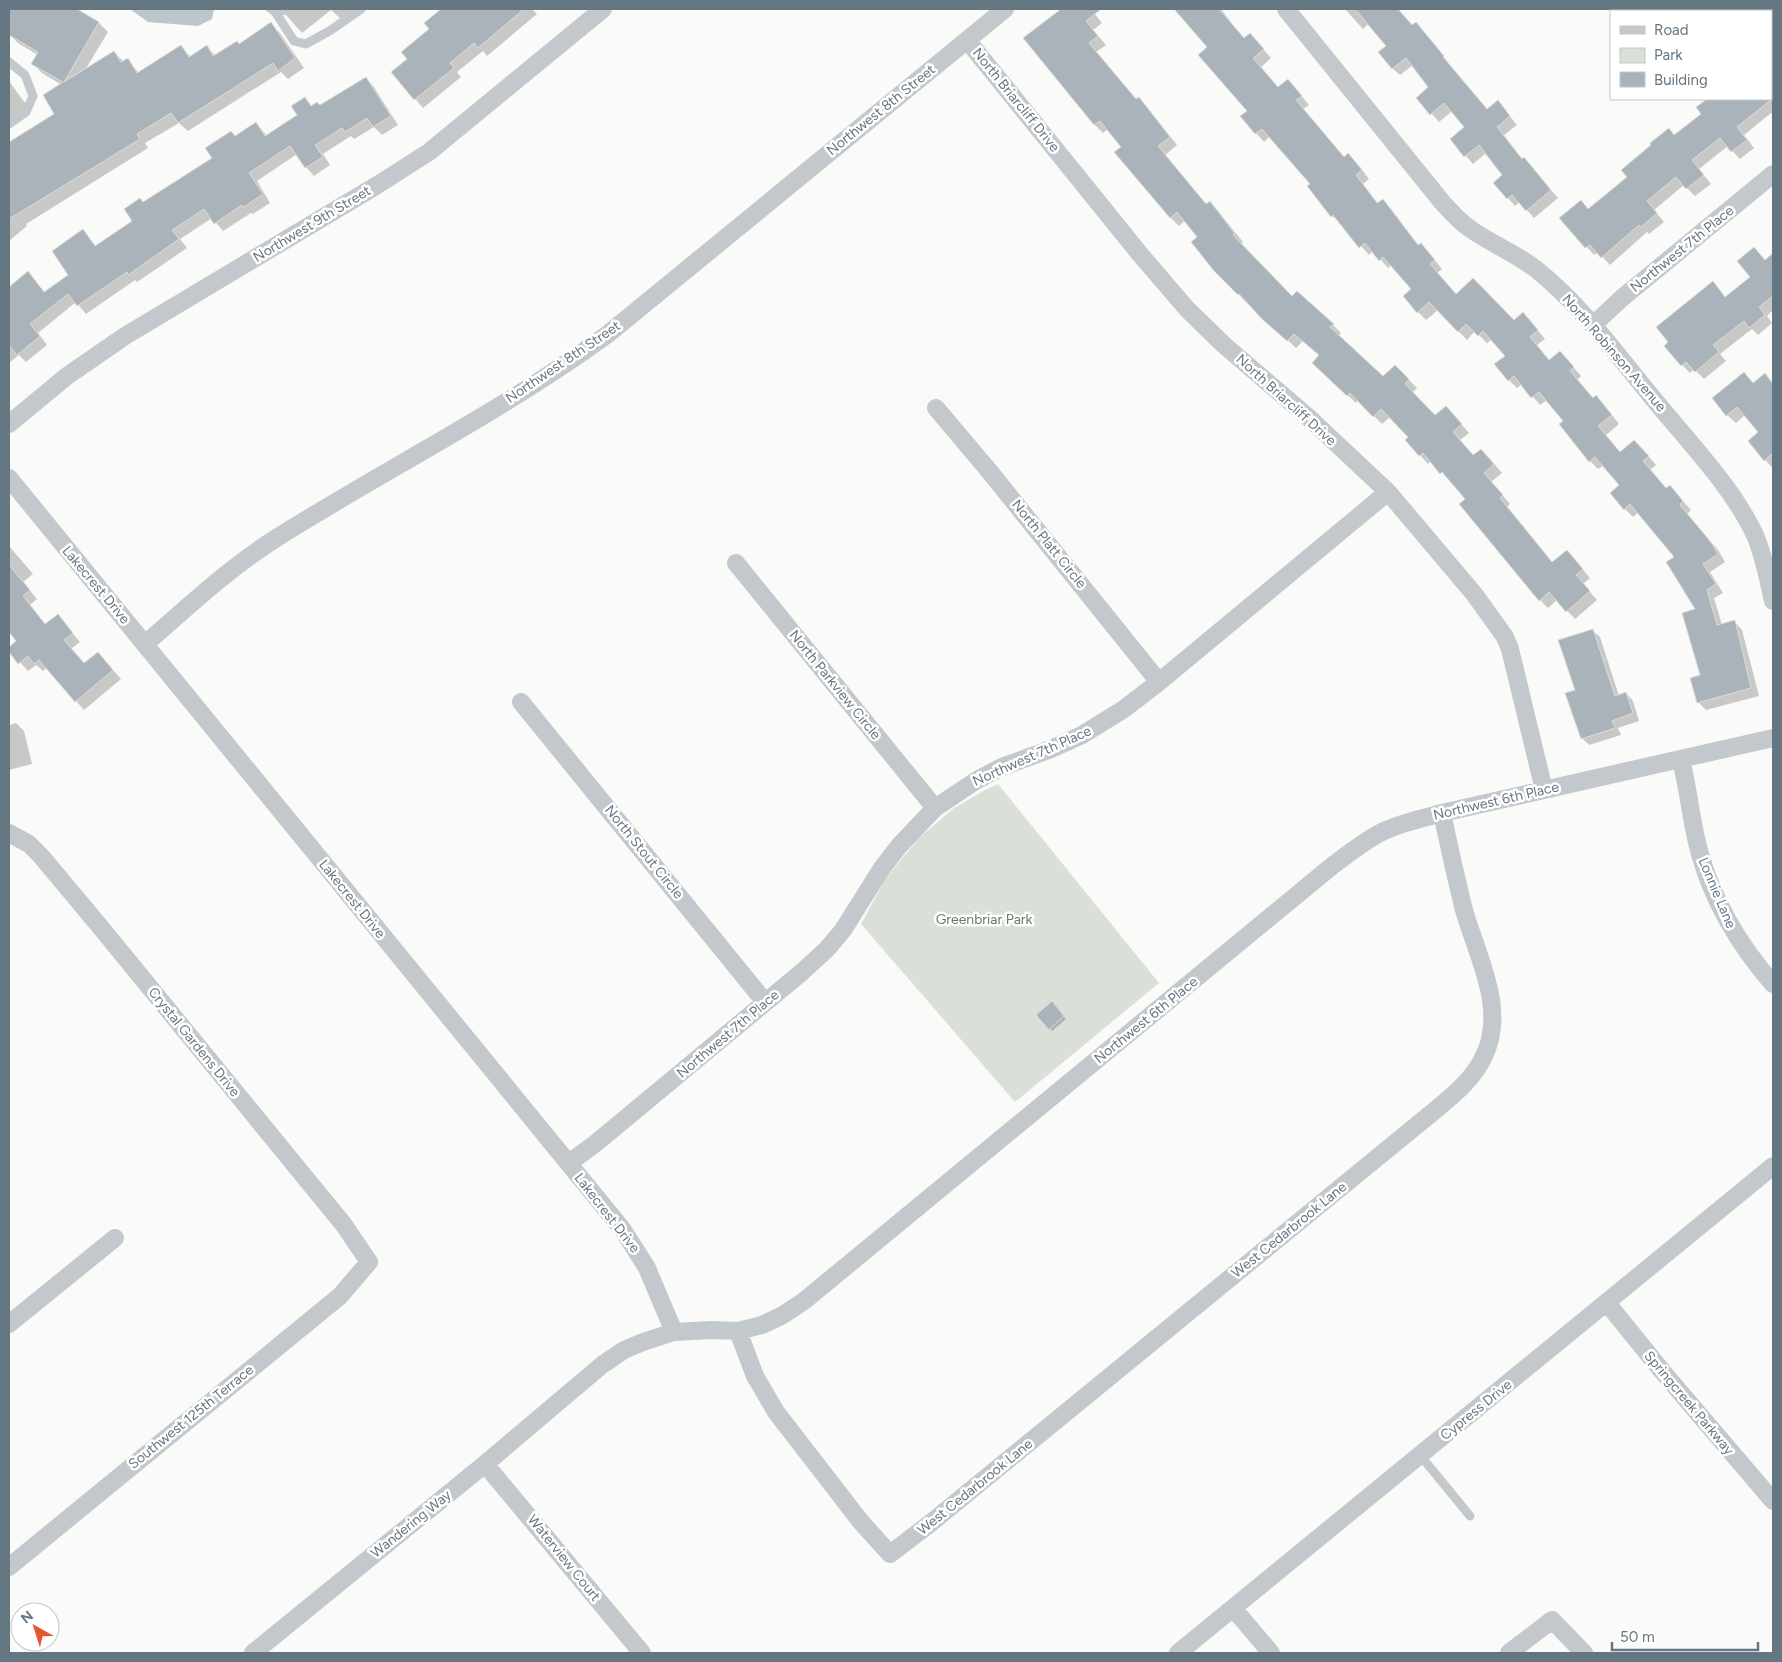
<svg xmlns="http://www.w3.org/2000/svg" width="1782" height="1662" font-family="Figtree,sans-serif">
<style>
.green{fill:#dadfd7}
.water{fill:#bbc7cb}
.shadow{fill:#0003}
.building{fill:#aab3b9;stroke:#dcdcda}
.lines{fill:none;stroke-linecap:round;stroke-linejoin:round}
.lane{stroke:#c3c8cc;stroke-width:9}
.street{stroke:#c3c8cc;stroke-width:18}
.labels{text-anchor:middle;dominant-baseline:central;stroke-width:5;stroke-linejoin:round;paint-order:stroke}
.street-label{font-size:14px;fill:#657683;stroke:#fff}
.park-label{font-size:14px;fill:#687a64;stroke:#fff}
</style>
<rect width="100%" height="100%" fill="#fafaf8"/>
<path class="green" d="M 998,784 L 1159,983 L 1015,1102 L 861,924 L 886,878 L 919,838 L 954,808 L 985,790 Z"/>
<path class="water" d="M 130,9 L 214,9 L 212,19 L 198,26 L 148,22 Z"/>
<path class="shadow" d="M 9,9 L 75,9 L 99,23 L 108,32 L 85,70 L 114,52 L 124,62 L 128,60 L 139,73 L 181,47 L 191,57 L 207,47 L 216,56 L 240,45 L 271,24 L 280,33 L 304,68 L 288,79 L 281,72 L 188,131 L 179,123 L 145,143 L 148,148 L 26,224 L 27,226 L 9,241 L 9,143 L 56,114 L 62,85 L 42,73 L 33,64 L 38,55 L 18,43 L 9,34 L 14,26 L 9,23 Z
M 264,9 L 353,9 L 341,19 L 331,10 L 302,33 L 286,15 L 282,15 L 279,21 Z
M 443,9 L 532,9 L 537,14 L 487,56 L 483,51 L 457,72 L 461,77 L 423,108 L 393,73 L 409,59 L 431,30 L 425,23 Z
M 1063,9 L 1091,9 L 1102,23 L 1093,30 L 1106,45 L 1096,52 L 1137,100 L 1139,99 L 1147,107 L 1177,145 L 1165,155 L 1207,205 L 1210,203 L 1218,211 L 1243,242 L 1241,244 L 1293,298 L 1333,325 L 1341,333 L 1338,336 L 1383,378 L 1395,366 L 1417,388 L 1412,393 L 1435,417 L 1446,407 L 1469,433 L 1460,440 L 1474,456 L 1489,458 L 1502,473 L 1491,482 L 1510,504 L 1507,507 L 1553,563 L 1575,560 L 1590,578 L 1583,584 L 1597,600 L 1575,619 L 1557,600 L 1548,608 L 1540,600 L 1467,499 L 1431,461 L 1428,464 L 1420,455 L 1407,440 L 1410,438 L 1390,417 L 1382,424 L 1358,400 L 1356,403 L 1321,371 L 1320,356 L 1303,341 L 1296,348 L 1248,302 L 1247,303 L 1215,270 L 1199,237 L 1185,220 L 1179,226 L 1171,218 L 1116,152 L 1122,147 L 1108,129 L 1103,133 L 1095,125 L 1025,39 Z
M 1176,9 L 1221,9 L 1244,39 L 1258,43 L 1271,58 L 1261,67 L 1278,88 L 1296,89 L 1309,105 L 1303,109 L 1345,158 L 1348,155 L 1357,163 L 1369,179 L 1363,184 L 1378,204 L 1383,201 L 1391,209 L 1419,246 L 1429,253 L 1442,269 L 1437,273 L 1457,296 L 1514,322 L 1531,322 L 1545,339 L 1537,345 L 1550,361 L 1568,361 L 1581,376 L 1577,380 L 1593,399 L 1596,397 L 1604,405 L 1619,424 L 1606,435 L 1620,453 L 1643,450 L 1656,465 L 1650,470 L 1667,490 L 1670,487 L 1691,510 L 1687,514 L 1718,550 L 1725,562 L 1710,572 L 1723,593 L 1714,598 L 1722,625 L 1734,621 L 1742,630 L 1759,696 L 1706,710 L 1698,702 L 1702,676 L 1697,609 L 1676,557 L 1639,512 L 1633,517 L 1625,509 L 1621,485 L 1604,465 L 1598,469 L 1590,461 L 1565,421 L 1547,400 L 1540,405 L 1522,384 L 1517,388 L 1509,380 L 1507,356 L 1492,339 L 1487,343 L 1475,331 L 1467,340 L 1438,310 L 1426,320 L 1418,312 L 1412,289 L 1392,265 L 1388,268 L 1373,251 L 1369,255 L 1341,223 L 1332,216 L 1311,184 L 1270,136 L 1264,142 L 1242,117 L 1248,111 L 1209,47 Z
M 1345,9 L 1398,9 L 1413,26 L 1416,23 L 1487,110 L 1505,110 L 1517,125 L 1504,135 L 1523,160 L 1531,167 L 1558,198 L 1534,218 L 1520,202 L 1515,206 L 1508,198 L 1504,176 L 1486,153 L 1473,164 L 1451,139 L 1466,127 L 1452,111 L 1439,122 L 1418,98 L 1430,87 L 1413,65 L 1400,75 L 1392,68 L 1388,46 L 1369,23 L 1363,29 Z
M 1773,61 L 1773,116 L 1771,113 L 1744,135 L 1754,148 L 1740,159 L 1728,146 L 1699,169 L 1711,184 L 1695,196 L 1684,185 L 1654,210 L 1664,222 L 1649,234 L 1647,232 L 1610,265 L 1598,252 L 1594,255 L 1561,219 L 1589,210 L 1703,114 L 1698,108 L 1709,99 L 1714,99 L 1717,102 L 1722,99 L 1771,99 L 1771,63 Z
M 366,78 L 374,87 L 398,125 L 382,135 L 374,127 L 354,139 L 351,136 L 323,154 L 330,165 L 314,176 L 306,167 L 297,154 L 257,181 L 270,203 L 253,214 L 251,213 L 223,231 L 212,218 L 180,239 L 187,248 L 137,282 L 135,280 L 86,314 L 76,302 L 38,333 L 47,345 L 26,362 L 19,355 L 9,363 L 9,289 L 28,273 L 45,293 L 70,276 L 83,231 L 97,247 L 134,221 L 143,204 L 213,158 L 235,137 L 256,123 L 267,136 L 298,115 L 305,99 L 312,107 L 320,106 Z
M 9,81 L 28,107 L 9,122 Z
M 1773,255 L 1773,310 L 1767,316 L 1772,323 L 1758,335 L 1752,329 L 1720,354 L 1726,361 L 1704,379 L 1694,369 L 1690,373 L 1682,365 L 1713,283 L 1726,298 L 1752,277 Z
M 1764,375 L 1773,384 L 1773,468 L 1765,460 L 1760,432 L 1745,415 L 1736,423 L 1727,415 L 1754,384 Z
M 9,546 L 33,574 L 23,582 L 37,599 L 30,605 L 46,625 L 58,616 L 80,642 L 71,649 L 85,665 L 106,662 L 121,679 L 84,710 L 47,668 L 43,671 L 36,665 L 28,671 L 9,650 L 18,642 L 9,630 Z
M 1592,630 L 1600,637 L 1619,696 L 1626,693 L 1633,701 L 1639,721 L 1618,728 L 1621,735 L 1589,745 L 1582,738 L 1576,691 Z
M 16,723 L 24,731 L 32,764 L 9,770 L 9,725 Z
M 1054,1005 L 1066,1019 L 1052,1031 L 1038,1015 Z"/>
<path class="building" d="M 9,9 L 77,9 L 99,22 L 64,82 L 114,51 L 121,62 L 128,58 L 137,73 L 181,45 L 189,57 L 207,45 L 213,56 L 237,41 L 239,44 L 271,22 L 295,58 L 278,71 L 273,63 L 178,123 L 171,113 L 137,134 L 140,139 L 9,219 L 9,142 L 54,114 L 43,95 L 63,82 L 31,64 L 38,52 L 9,35 Z
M 441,9 L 524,9 L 478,48 L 474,43 L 450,63 L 454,68 L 414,100 L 391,72 L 407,59 L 401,52 L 429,29 L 424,23 Z
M 1061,9 L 1101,9 L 1086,21 L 1098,36 L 1089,43 L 1136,99 L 1139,97 L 1170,137 L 1158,146 L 1206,204 L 1210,201 L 1235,234 L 1233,235 L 1292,296 L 1297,291 L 1334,324 L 1330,327 L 1383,376 L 1395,365 L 1409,379 L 1405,384 L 1435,415 L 1446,406 L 1462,424 L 1453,432 L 1473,455 L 1481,449 L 1494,464 L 1484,473 L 1503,495 L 1500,498 L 1552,562 L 1567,550 L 1583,569 L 1576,575 L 1590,591 L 1566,612 L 1549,592 L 1539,601 L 1459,504 L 1465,499 L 1442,472 L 1440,474 L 1423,453 L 1419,456 L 1405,440 L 1408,437 L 1381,409 L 1373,417 L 1350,393 L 1347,396 L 1312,363 L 1319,355 L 1294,334 L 1287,341 L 1262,319 L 1239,294 L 1238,295 L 1214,271 L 1191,242 L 1197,237 L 1177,212 L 1170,218 L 1114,152 L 1121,147 L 1100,121 L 1094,125 L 1023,38 Z
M 1174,9 L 1219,9 L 1244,38 L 1250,33 L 1264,49 L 1253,58 L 1278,87 L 1288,79 L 1302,96 L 1296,100 L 1344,157 L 1348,153 L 1362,170 L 1356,175 L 1377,203 L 1383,199 L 1418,245 L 1421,243 L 1435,260 L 1430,264 L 1456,294 L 1473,278 L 1514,320 L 1523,312 L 1538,330 L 1530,337 L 1549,360 L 1560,351 L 1574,367 L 1570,371 L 1593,398 L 1596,395 L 1612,415 L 1598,426 L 1620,452 L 1634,440 L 1649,456 L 1643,461 L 1666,488 L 1670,485 L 1683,501 L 1680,505 L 1710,541 L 1718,554 L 1703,564 L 1716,584 L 1707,590 L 1717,625 L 1735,620 L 1751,688 L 1697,703 L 1690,678 L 1700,675 L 1682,613 L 1695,609 L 1666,562 L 1674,557 L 1630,504 L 1624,510 L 1610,493 L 1619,485 L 1595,457 L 1589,462 L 1559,424 L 1563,421 L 1539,392 L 1531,398 L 1514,376 L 1508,381 L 1494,364 L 1505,356 L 1483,331 L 1478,336 L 1466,324 L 1458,332 L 1429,302 L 1417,313 L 1403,296 L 1411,289 L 1383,257 L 1379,261 L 1365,243 L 1359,248 L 1333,215 L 1331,217 L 1307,186 L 1310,184 L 1262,129 L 1255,134 L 1240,116 L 1247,111 L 1198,55 L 1207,47 Z
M 1355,9 L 1398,9 L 1412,25 L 1416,22 L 1444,56 L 1443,57 L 1487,109 L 1498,100 L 1510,116 L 1497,127 L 1522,159 L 1524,157 L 1551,190 L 1526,211 L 1512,195 L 1507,199 L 1493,183 L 1502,175 L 1479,145 L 1464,157 L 1450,139 L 1464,127 L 1444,103 L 1430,115 L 1416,98 L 1428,87 L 1406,58 L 1392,69 L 1378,52 L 1386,46 Z
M 366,77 L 391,116 L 373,127 L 367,118 L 345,132 L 342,128 L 315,145 L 323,157 L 305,168 L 290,146 L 249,173 L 263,194 L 244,207 L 242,205 L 214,224 L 204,209 L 172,230 L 179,239 L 128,275 L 127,272 L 77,306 L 68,294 L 30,324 L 40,336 L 17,355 L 9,345 L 9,287 L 28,271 L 44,292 L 68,275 L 52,251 L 83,229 L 95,246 L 132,221 L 124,209 L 140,198 L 143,202 L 212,158 L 205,148 L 231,131 L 235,136 L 256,122 L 265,136 L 297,115 L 291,106 L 305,97 L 311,106 L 317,102 L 320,105 Z
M 1707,99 L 1772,99 L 1737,127 L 1747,140 L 1731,152 L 1720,138 L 1692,160 L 1704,175 L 1686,189 L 1676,177 L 1647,201 L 1657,213 L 1641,227 L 1639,225 L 1601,258 L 1590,245 L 1585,248 L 1559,218 L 1581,200 L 1588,209 L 1627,177 L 1621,170 L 1651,145 L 1650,143 L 1669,128 L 1674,135 L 1701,114 L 1696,107 Z
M 1754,247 L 1765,260 L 1773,253 L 1773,296 L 1759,307 L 1765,315 L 1749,328 L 1744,321 L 1713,345 L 1719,352 L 1695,372 L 1686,362 L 1681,366 L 1664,346 L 1668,342 L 1656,327 L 1713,281 L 1725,297 L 1750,277 L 1737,261 Z
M 1744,372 L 1753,383 L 1765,373 L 1773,384 L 1773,453 L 1764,461 L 1748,441 L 1758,432 L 1737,407 L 1726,416 L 1712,398 Z
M 9,565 L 30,590 L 23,596 L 45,624 L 58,614 L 73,633 L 64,640 L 84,663 L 98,652 L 113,670 L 75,702 L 39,660 L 34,664 L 28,656 L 18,664 L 9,652 L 9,647 L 16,641 L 9,632 Z
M 1593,629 L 1615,696 L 1626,692 L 1633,713 L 1612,721 L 1615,728 L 1581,739 L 1565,693 L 1575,690 L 1558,640 Z
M 1052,1001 L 1064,1016 L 1049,1030 L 1036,1015 Z"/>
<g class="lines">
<path class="lane" d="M 274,10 L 294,41 L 306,44 L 331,30 L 361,9
M 9,62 L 25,75 L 33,96 L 26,112 L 9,124
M 1420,1455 L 1470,1516"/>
<path class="street" d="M 1286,9 L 1442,202 C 1450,211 1459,221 1469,228 C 1491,244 1516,253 1537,270 C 1583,307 1618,356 1656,402 C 1689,442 1733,488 1755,535 C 1764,556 1768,579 1773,601
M 967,40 L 1139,253 L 1187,309 L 1224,345 L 1307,416 L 1388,492 L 1475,595 L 1505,637 L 1510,649 L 1544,790
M 1593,325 L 1622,298 L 1773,174
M 936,408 L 990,472 L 1159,682
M 9,424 L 67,376 L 125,336 L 379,184 L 429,152 L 603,9
M 9,478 L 623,1230 L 647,1268 L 674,1332
M 736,563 L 935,808
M 145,644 C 188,607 230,567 278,537 C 388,468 504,410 608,334 L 1005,9
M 521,702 L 765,1002
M 1681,760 C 1689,791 1691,823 1700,854 C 1714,904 1740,946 1773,984
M 9,833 L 29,844 L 41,856 L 102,929 L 344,1225 L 369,1262 L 340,1296 L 9,1567
M 569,1163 L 596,1143 L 802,972 L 827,949 L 843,930 L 882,868 L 899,846 L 935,808 L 977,780 L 1002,767 L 1051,749 L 1082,735 L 1124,709 L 1159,682 L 1388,492
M 1607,1303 L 1662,1371 L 1773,1501
M 9,1324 L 115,1238
M 738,1331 L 755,1376 L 776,1412 L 861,1522 L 890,1554 L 932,1522 L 1433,1112 C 1452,1096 1473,1080 1484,1056 C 1507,1009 1477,956 1464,910 C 1456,878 1449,846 1442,813
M 485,1464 L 642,1653
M 1233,1608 L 1271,1653
M 253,1653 L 485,1464 L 602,1365 L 624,1350 L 643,1342 L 674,1332 L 713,1330 L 738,1331 L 762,1325 L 783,1315 L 804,1301 L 1332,866 C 1348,854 1363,842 1380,833 C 1399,823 1421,819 1442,813 L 1773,738
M 1178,1653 L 1773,1166
M 1509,1653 L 1552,1620 L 1584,1653"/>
</g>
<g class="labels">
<g class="street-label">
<text transform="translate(1016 100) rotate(51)">North Briarcliff Drive</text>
<text transform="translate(881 110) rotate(-39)">Northwest 8th Street</text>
<text transform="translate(312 224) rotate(-31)">Northwest 9th Street</text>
<text transform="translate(1682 249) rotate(-39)">Northwest 7th Place</text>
<text transform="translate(1614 353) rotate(49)">North Robinson Avenue</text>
<text transform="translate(563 362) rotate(-34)">Northwest 8th Street</text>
<text transform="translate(1286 400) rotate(42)">North Briarcliff Drive</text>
<text transform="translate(1049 544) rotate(51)">North Platt Circle</text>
<text transform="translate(96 585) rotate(50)">Lakecrest Drive</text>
<text transform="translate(835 685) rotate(51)">North Parkview Circle</text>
<text transform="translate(1032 756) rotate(-24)">Northwest 7th Place</text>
<text transform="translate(1496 801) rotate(-13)">Northwest 6th Place</text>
<text transform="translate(644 852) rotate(51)">North Stout Circle</text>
<text transform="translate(1717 893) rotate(67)">Lonnie Lane</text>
<text transform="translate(352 899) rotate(51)">Lakecrest Drive</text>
<text transform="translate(1146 1020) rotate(-39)">Northwest 6th Place</text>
<text transform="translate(728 1034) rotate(-40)">Northwest 7th Place</text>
<text transform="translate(194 1042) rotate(51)">Crystal Gardens Drive</text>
<text transform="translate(607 1213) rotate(52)">Lakecrest Drive</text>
<text transform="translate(1289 1230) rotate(-39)">West Cedarbrook Lane</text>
<text transform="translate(1689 1403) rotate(50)">Springcreek Parkway</text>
<text transform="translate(1476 1410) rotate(-39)">Cypress Drive</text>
<text transform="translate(191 1417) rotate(-39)">Southwest 125th Terrace</text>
<text transform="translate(975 1487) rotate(-39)">West Cedarbrook Lane</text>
<text transform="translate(411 1524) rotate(-39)">Wandering Way</text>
<text transform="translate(564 1558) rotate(51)">Waterview Court</text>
</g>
<g class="park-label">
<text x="984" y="919">Greenbriar Park</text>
</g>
</g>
<rect width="1782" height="1662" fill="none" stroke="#657683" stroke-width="20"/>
<rect x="1610" y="10" width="162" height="90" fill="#ffffff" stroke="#c1c8cd"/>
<rect x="1620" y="26" width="25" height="8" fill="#c3c8cc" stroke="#c1c8cd"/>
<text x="1654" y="35" font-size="15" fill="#657683">Road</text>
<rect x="1620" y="48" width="25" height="15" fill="#dadfd7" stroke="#c1c8cd"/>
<text x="1654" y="60" font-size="15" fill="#657683">Park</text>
<rect x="1620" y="72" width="25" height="15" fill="#aab3b9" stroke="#c1c8cd"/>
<text x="1654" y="85" font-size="15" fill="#657683">Building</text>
<g transform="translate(35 1627) rotate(321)"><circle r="24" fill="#ffffff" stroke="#c1c8cd"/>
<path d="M0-4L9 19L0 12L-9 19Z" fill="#e4572e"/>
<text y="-8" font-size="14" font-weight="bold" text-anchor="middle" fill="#657683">N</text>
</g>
<path d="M1612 1642v8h146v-8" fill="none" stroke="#657683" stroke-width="2.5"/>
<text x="1620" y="1642" font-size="15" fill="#657683" stroke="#ffffff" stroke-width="4" paint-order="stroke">50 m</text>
</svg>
